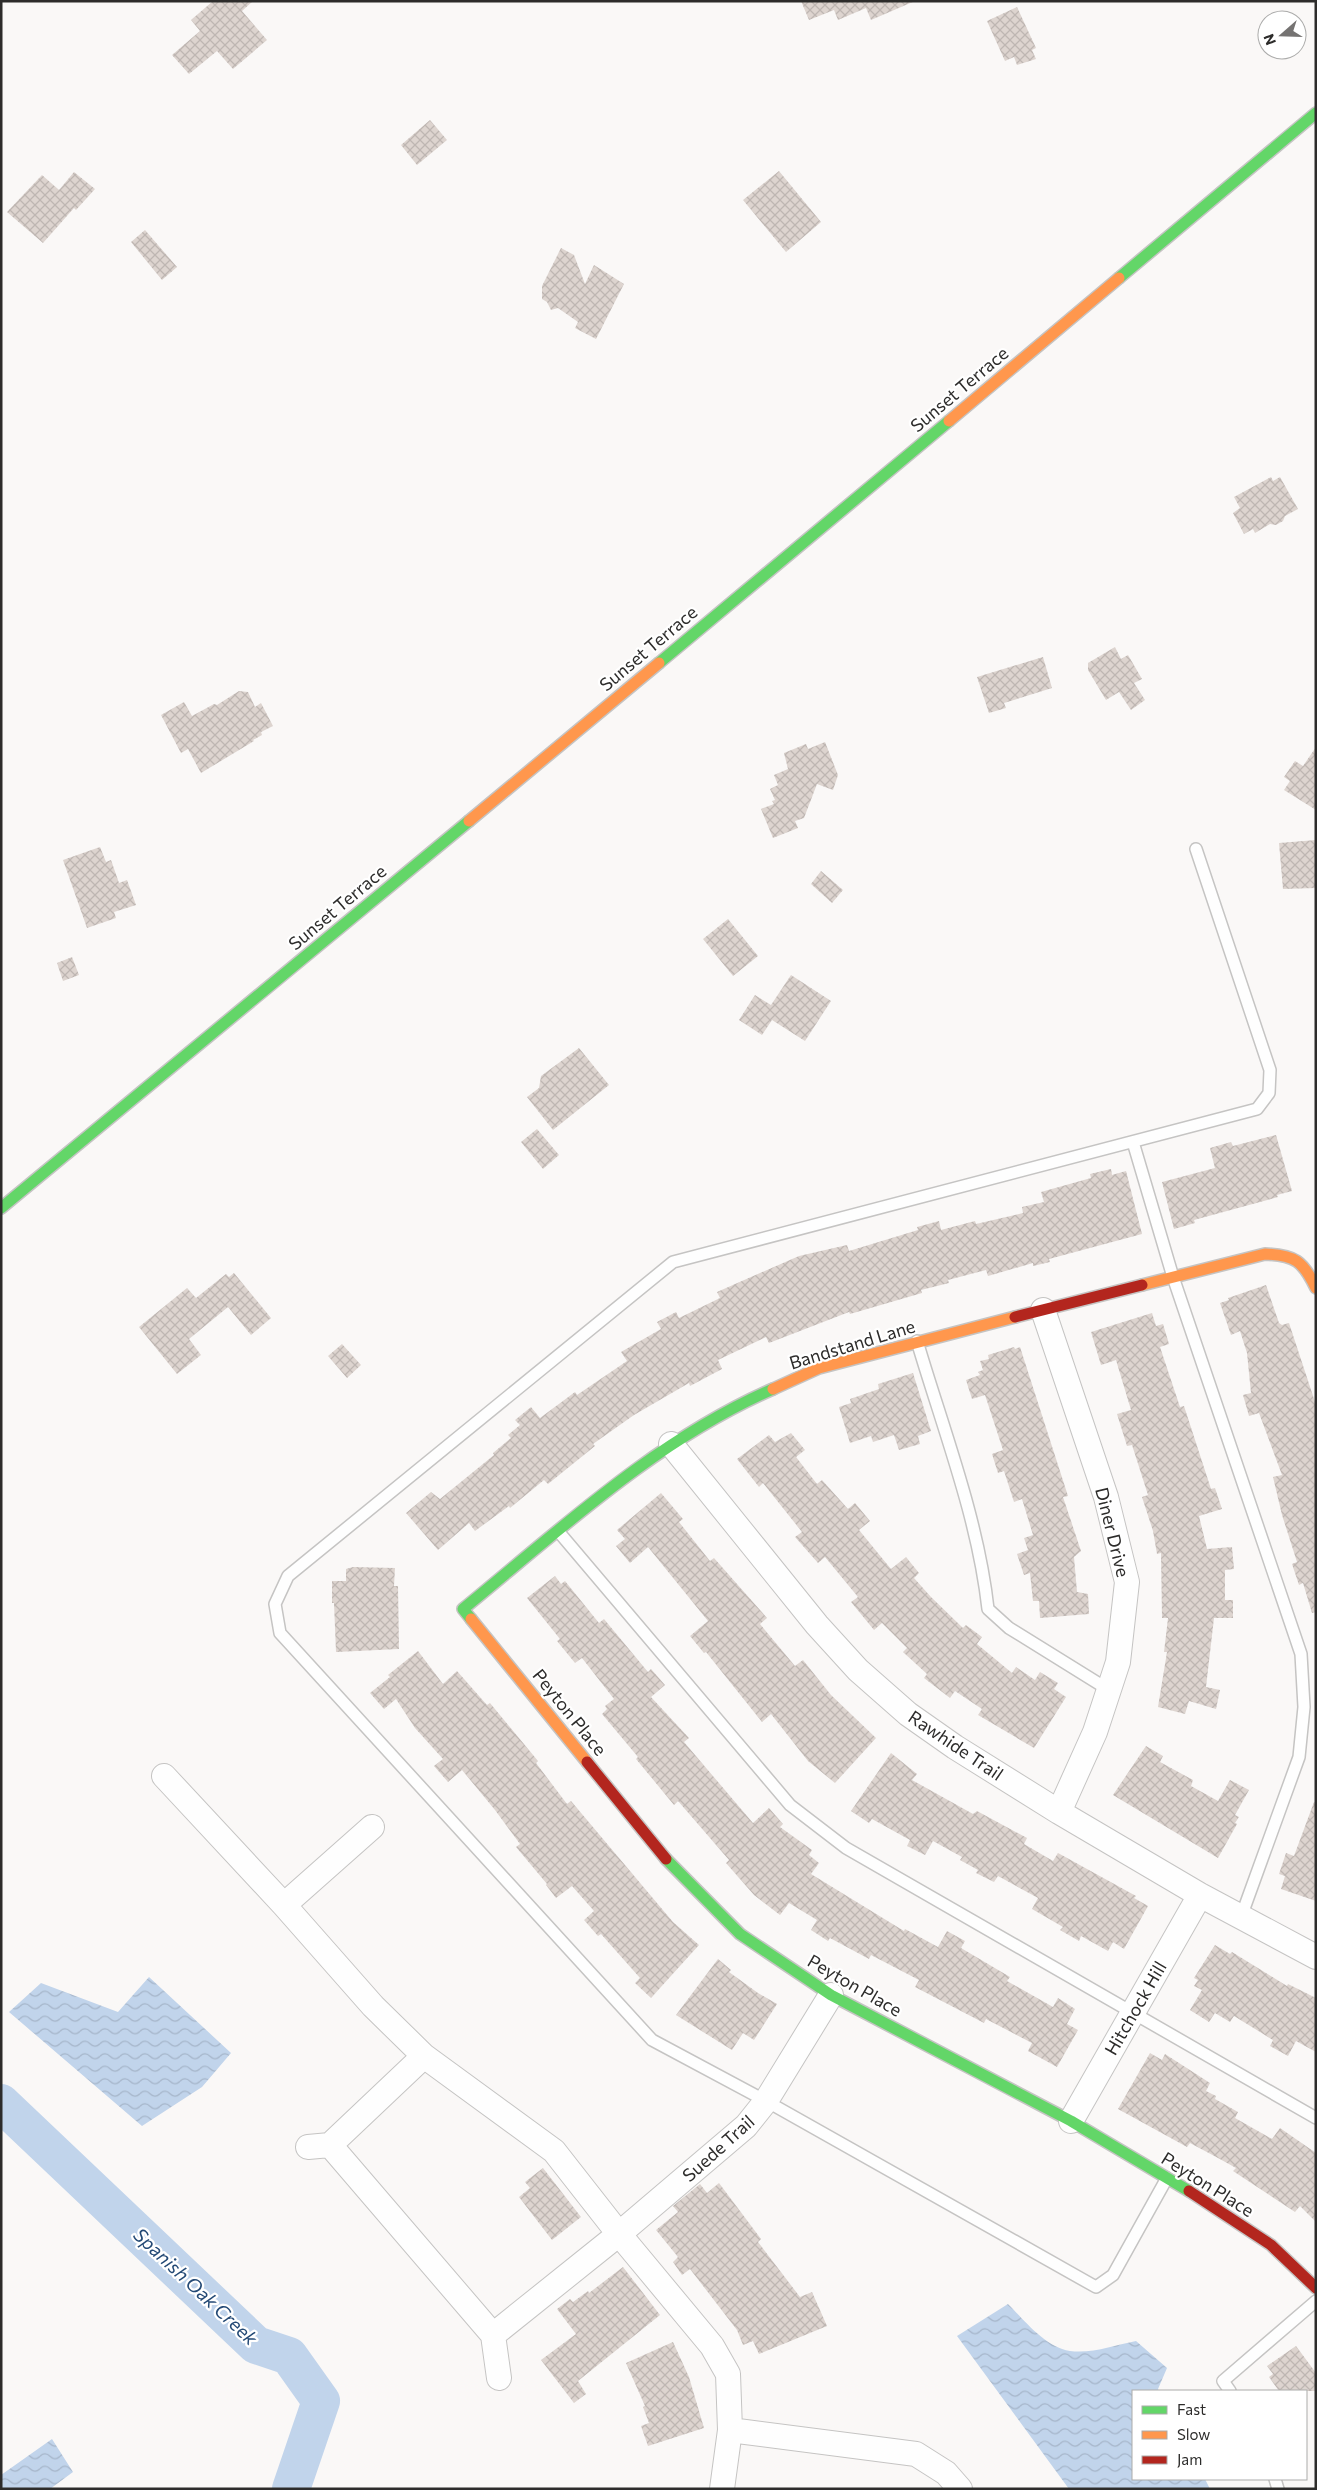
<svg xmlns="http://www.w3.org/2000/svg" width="1317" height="2490" font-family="Commissioner,sans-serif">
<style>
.water{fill:url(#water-waves)}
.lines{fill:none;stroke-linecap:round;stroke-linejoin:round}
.river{stroke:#c1d4eb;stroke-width:38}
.building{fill:url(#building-cross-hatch)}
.lane-casing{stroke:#c5c4c3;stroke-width:14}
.street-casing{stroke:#c5c4c3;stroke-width:26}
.fast-casing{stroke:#c5c4c3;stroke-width:14}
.slow-casing{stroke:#c5c4c3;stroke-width:14}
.jam-casing{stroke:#c5c4c3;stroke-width:14}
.lane{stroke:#fefefe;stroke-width:11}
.street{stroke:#fefefe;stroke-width:24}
.fast{stroke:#63d668;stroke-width:11}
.slow{stroke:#ff974d;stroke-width:11}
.jam{stroke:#b3261e;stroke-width:11}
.labels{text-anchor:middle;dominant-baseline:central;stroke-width:4.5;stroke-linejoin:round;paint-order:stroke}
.street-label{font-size:18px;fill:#2d2c2b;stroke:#fff}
.water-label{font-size:19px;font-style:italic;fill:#234975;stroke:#fff}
</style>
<defs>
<pattern id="water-waves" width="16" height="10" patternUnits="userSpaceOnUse" patternTransform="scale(1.25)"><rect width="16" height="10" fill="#c1d4eb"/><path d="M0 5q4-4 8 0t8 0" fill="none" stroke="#a6b6ca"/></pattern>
<pattern id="building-cross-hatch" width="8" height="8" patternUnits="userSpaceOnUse" patternTransform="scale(1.25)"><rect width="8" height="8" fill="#ddd4cf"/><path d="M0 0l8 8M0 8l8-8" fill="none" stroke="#beb6b2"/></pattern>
</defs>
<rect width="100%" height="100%" fill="#faf8f7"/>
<path class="water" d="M 149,1977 L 231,2053 L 202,2087 L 142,2126 L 9,2012 L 41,1983 L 118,2012 Z
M 1008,2304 C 1025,2321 1045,2347 1070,2351 C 1091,2354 1116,2345 1136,2341 L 1167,2368 L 1158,2389 L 1159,2391 L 1133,2391 L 1133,2479 L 1205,2479 L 1210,2489 L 1069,2489 L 957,2336 Z
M 52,2439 L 73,2472 L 50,2489 L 1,2489 L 1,2475 Z"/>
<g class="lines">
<path class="river" d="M 1,2103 L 256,2345 L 289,2356 L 321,2401 L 291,2489"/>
</g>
<path class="building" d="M 213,1 L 253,1 L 242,11 L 267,40 L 233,69 L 217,51 L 189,74 L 172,55 L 200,31 L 191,20 Z
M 801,1 L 915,1 L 871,20 L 866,8 L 838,20 L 834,10 L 809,20 Z
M 1017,7 L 1036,48 L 1032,50 L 1036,59 L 1017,65 L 1014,57 L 1005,61 L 987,21 Z
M 430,120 L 447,140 L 417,165 L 401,145 Z
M 779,171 L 821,222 L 786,252 L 743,200 Z
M 74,172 L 95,189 L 76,210 L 74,208 L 43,243 L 7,212 L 42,175 L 59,190 Z
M 145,230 L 177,267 L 162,280 L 131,242 Z
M 561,248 L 574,255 L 585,284 L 594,265 L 624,284 L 596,339 L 575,328 L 578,322 L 558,308 L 551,310 L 547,302 L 542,299 L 542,286 Z
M 1271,477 L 1273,481 L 1280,477 L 1298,509 L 1285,516 L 1283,521 L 1276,525 L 1270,524 L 1255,533 L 1253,529 L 1244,534 L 1233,513 L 1240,508 L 1234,497 Z
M 1115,647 L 1121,659 L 1128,655 L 1142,679 L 1134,683 L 1145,700 L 1131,710 L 1119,692 L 1106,700 L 1088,670 L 1088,663 Z
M 1043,657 L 1052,688 L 1004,703 L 1006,708 L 989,713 L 977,677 Z
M 239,691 L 248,692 L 255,707 L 261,703 L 273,726 L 261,732 L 262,735 L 253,740 L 254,741 L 201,773 L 188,749 L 181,753 L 161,715 L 184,702 L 192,716 L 214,704 L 217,705 Z
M 825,742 L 838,775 L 833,790 L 817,784 L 804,818 L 795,821 L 798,828 L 773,838 L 761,809 L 774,804 L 772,801 L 775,800 L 770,789 L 778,785 L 774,775 L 788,769 L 784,753 L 806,744 L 808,749 Z
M 1316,747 L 1316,810 L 1284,790 L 1290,781 L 1284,777 L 1295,761 L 1303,766 Z
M 1316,840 L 1316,888 L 1283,889 L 1279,843 Z
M 100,847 L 106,862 L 111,860 L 119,883 L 127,880 L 136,905 L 114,912 L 116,918 L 87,928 L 63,860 Z
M 821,871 L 843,890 L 832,903 L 811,884 Z
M 728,919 L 758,956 L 733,976 L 703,939 Z
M 72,957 L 79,975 L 63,981 L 57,963 Z
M 791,975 L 831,1001 L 805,1041 L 772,1020 L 762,1035 L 739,1020 L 755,995 L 771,1005 Z
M 579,1048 L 609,1085 L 553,1130 L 527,1097 L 539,1088 L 541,1076 Z
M 537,1129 L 559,1155 L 543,1169 L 521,1142 Z
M 1276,1135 L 1292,1191 L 1277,1195 L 1278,1197 L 1194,1220 L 1195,1223 L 1174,1229 L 1162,1182 L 1215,1168 L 1210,1148 L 1231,1142 L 1233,1146 Z
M 1111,1169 L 1112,1175 L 1126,1171 L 1142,1234 L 1049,1259 L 1050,1262 L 1033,1266 L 1033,1263 L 988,1276 L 986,1270 L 948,1280 L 949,1283 L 921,1290 L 922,1293 L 850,1314 L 849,1312 L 769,1343 L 766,1337 L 718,1360 L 722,1369 L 690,1386 L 689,1383 L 634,1415 L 593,1444 L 595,1446 L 548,1484 L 544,1480 L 510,1508 L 509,1506 L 475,1531 L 469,1523 L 438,1550 L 406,1513 L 431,1492 L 440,1499 L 494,1455 L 493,1453 L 511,1438 L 508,1435 L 520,1425 L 515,1420 L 531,1407 L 540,1418 L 575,1392 L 577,1395 L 627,1361 L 621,1352 L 661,1329 L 657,1322 L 676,1312 L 679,1318 L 720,1298 L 717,1292 L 799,1256 L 847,1245 L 849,1251 L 918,1230 L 917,1227 L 939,1221 L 941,1230 L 975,1221 L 976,1224 L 1023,1213 L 1022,1207 L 1044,1202 L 1041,1192 L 1091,1178 L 1090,1174 Z
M 234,1273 L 271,1318 L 251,1335 L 228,1307 L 189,1339 L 201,1355 L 177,1374 L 139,1327 L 187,1288 L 196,1298 L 226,1274 L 229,1277 Z
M 1266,1285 L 1279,1323 L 1282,1325 L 1289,1323 L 1316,1405 L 1316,1612 L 1312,1613 L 1303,1583 L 1299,1585 L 1292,1564 L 1297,1562 L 1282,1515 L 1273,1477 L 1282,1475 L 1259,1413 L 1249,1416 L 1243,1395 L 1251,1393 L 1247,1353 L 1240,1331 L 1231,1335 L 1220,1303 L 1229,1300 L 1228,1298 Z
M 1152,1313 L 1156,1326 L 1163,1324 L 1169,1344 L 1160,1347 L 1180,1407 L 1184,1406 L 1211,1489 L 1215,1488 L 1222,1509 L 1199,1516 L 1207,1549 L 1232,1547 L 1234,1569 L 1225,1570 L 1225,1600 L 1233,1600 L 1233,1618 L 1214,1618 L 1206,1687 L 1220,1690 L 1216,1709 L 1189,1701 L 1185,1714 L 1158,1707 L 1167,1652 L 1164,1652 L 1168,1618 L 1162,1618 L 1161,1553 L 1157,1554 L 1153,1531 L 1142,1497 L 1148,1495 L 1132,1445 L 1127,1446 L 1117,1414 L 1131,1410 L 1116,1360 L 1101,1365 L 1091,1332 Z
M 342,1344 L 361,1365 L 347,1378 L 328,1356 Z
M 1014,1347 L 1015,1349 L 1020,1347 L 1068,1496 L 1063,1497 L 1081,1551 L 1074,1557 L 1077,1592 L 1088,1594 L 1089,1614 L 1040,1618 L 1039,1601 L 1033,1601 L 1030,1573 L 1024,1575 L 1017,1554 L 1028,1550 L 1024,1538 L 1033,1535 L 1022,1499 L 1014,1502 L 1004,1471 L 998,1473 L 992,1454 L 1003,1450 L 985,1395 L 972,1399 L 966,1380 L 980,1375 L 978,1372 L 983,1370 L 980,1361 L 989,1359 L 988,1355 Z
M 913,1373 L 931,1431 L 918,1436 L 920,1444 L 899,1450 L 894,1435 L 873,1442 L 871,1436 L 850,1443 L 839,1407 L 851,1403 L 850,1399 L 879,1389 L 878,1384 Z
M 791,1433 L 805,1450 L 796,1457 L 817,1484 L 822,1480 L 848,1509 L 855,1503 L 870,1521 L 859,1530 L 891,1569 L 906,1557 L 919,1573 L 914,1578 L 931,1597 L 963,1628 L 966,1625 L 982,1637 L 977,1644 L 1012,1673 L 1016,1667 L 1035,1680 L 1040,1672 L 1058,1683 L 1054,1689 L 1066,1697 L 1034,1748 L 978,1715 L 982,1709 L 955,1691 L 950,1698 L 924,1678 L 927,1674 L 903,1652 L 907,1648 L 882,1623 L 874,1630 L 851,1602 L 858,1597 L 825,1557 L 818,1563 L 795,1537 L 802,1532 L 763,1483 L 759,1487 L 737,1459 L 769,1435 L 775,1442 Z
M 661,1493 L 683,1519 L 679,1522 L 710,1561 L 714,1558 L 767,1618 L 760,1624 L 795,1666 L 803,1660 L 831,1695 L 876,1738 L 835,1783 L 808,1761 L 771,1714 L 762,1722 L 706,1652 L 704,1653 L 690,1636 L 708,1621 L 648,1547 L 630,1563 L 616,1546 L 625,1539 L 617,1530 Z
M 353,1567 L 395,1568 L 394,1586 L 398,1586 L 399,1649 L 336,1652 L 334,1603 L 332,1603 L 332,1581 L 346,1581 L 346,1569 Z
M 555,1576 L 561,1584 L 565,1581 L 599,1623 L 604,1619 L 648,1672 L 651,1669 L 665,1685 L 651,1697 L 689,1738 L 684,1742 L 753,1823 L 769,1808 L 783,1824 L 780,1827 L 812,1850 L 809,1855 L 819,1863 L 811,1874 L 904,1931 L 905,1929 L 938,1947 L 947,1931 L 965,1941 L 961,1948 L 1010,1977 L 1007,1981 L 1053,2007 L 1058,1998 L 1075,2009 L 1067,2024 L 1078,2030 L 1057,2067 L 1028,2051 L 1032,2043 L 986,2019 L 984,2023 L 915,1987 L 919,1980 L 871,1955 L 869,1959 L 830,1938 L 828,1941 L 811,1930 L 817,1920 L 789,1903 L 780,1915 L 754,1895 L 726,1863 L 729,1860 L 678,1801 L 674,1805 L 636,1759 L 638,1757 L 602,1714 L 607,1709 L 605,1706 L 614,1699 L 582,1658 L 575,1663 L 557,1641 L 560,1639 L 527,1598 Z
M 418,1651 L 443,1684 L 457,1671 L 487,1705 L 490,1703 L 538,1761 L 536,1763 L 567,1804 L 571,1801 L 673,1922 L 699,1945 L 651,1998 L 635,1983 L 640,1978 L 601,1934 L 598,1936 L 584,1920 L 594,1911 L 572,1886 L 556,1898 L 546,1885 L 547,1884 L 516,1847 L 520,1844 L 495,1810 L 462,1770 L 448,1782 L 434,1766 L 443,1759 L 415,1728 L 396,1699 L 384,1709 L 370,1693 L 390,1677 L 388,1675 Z
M 1146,1746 L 1163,1756 L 1160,1762 L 1193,1780 L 1191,1786 L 1218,1801 L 1230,1780 L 1249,1790 L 1235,1815 L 1239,1817 L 1235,1823 L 1237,1824 L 1218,1858 L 1113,1795 Z
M 891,1753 L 917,1774 L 912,1780 L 973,1814 L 977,1811 L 1027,1838 L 1024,1844 L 1053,1861 L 1058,1853 L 1136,1896 L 1134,1898 L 1148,1906 L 1124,1949 L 1113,1942 L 1108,1951 L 1081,1936 L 1079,1941 L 1060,1930 L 1063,1927 L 1032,1909 L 1038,1898 L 998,1876 L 994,1882 L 976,1873 L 978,1870 L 960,1860 L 962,1857 L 933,1841 L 925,1855 L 907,1846 L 910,1840 L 872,1819 L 869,1823 L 851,1811 Z
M 1314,1802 L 1316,1802 L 1316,1901 L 1281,1889 L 1285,1876 L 1279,1874 L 1286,1853 L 1294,1856 Z
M 1215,1945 L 1230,1954 L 1232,1952 L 1287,1986 L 1288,1984 L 1316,1998 L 1316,2052 L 1296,2041 L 1288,2056 L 1270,2046 L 1273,2040 L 1234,2016 L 1230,2022 L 1215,2013 L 1209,2022 L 1190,2010 L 1202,1990 L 1194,1986 L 1198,1980 L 1194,1978 Z
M 718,1959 L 731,1970 L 729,1972 L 758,1993 L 777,2004 L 754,2040 L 743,2033 L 732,2050 L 676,2015 Z
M 1150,2053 L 1162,2060 L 1165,2054 L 1210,2083 L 1206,2091 L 1216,2096 L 1215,2099 L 1238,2112 L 1235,2118 L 1272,2139 L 1280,2128 L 1316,2153 L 1316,2222 L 1300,2206 L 1295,2212 L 1233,2171 L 1236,2168 L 1218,2158 L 1190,2143 L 1187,2147 L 1118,2109 Z
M 543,2168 L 581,2217 L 552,2240 L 519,2197 L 530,2188 L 525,2182 Z
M 719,2183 L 761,2239 L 758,2242 L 800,2297 L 812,2292 L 827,2326 L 759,2354 L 753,2341 L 743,2345 L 737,2330 L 690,2269 L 682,2275 L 673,2262 L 678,2257 L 656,2230 L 678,2212 L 673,2206 L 700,2184 L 707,2193 Z
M 623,2267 L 660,2315 L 578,2381 L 586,2394 L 574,2403 L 541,2360 L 576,2334 L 557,2309 L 570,2299 L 573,2302 L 588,2291 L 589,2293 Z
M 673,2342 L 689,2377 L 704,2428 L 648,2446 L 641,2426 L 649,2423 L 643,2407 L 645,2406 L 626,2363 Z
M 1296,2346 L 1316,2373 L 1316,2391 L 1279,2391 L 1269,2377 L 1273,2374 L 1267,2366 Z"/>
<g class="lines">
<defs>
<path id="lane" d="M 1133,1142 L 1173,1277 L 1301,1654 L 1304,1707 L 1299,1757 L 1241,1917
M 917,1341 C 943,1429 978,1518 988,1609 L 1009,1628 L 1109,1690
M 558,1531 L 790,1805 L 846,1848 L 1316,2118
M 1167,2178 L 1113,2275 L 1096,2287 L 766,2101 L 652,2040 L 280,1633 L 275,1604 L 288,1576 L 673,1262 L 1257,1109 L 1269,1093 L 1270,1070 L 1196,849
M 1230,2391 L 1223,2381 L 1316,2301
M 1275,2479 L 1278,2489"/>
<path id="street" d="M 1043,1310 L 1106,1497 L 1127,1582 L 1118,1662 L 1095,1732 L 1059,1812
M 671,1444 L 817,1625 L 858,1670 L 908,1714 L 955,1747 L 1059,1812 L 1200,1895 L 1316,1957
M 164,1776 L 284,1905 L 373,2006 L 424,2056 L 554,2151 L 619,2234 L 712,2346 L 728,2374 L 730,2430 L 722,2489
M 284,1905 L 372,1827
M 424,2056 L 330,2145 L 493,2335 L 619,2234 L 746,2126 L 766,2101 L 831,1995
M 1071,2121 L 1200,1895
M 308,2147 L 330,2145
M 493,2335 L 499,2378
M 730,2430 L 916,2454 L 946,2473 L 960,2489"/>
<path id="fast" d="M 1119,278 L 1316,113
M 659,663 L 949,421
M 1,1208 L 469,821
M 471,1619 L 463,1609 C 561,1529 656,1440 773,1389
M 666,1859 L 740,1934 L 831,1995 L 1071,2121 L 1189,2191"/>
<path id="slow" d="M 949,421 L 1119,278
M 469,821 L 659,663
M 1142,1285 L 1265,1254 C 1295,1255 1303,1261 1316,1288
M 773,1389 L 819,1368 L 1015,1317
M 471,1619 L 587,1762"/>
<path id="jam" d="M 1015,1317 L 1142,1285
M 587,1762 L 666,1859
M 1189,2191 L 1271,2245 L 1316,2288"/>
</defs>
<use href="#lane" class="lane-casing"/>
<use href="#street" class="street-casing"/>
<use href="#fast" class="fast-casing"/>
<use href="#slow" class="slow-casing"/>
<use href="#jam" class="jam-casing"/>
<use href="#lane" class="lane"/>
<use href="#street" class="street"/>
<use href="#fast" class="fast"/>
<use href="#slow" class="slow"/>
<use href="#jam" class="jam"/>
</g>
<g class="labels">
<g class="street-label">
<text transform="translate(959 389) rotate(-40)">Sunset Terrace</text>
<text transform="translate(648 648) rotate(-40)">Sunset Terrace</text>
<text transform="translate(337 907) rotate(-40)">Sunset Terrace</text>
<text transform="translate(852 1344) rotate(-17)">Bandstand Lane</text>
<text transform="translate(1113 1532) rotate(76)">Diner Drive</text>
<text transform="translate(570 1712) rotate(51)">Peyton Place</text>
<text transform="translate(956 1745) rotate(34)">Rawhide Trail</text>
<text transform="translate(855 1985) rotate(30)">Peyton Place</text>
<text transform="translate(1135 2008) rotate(-60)">Hitchock Hill</text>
<text transform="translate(718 2148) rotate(-42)">Suede Trail</text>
<text transform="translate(1208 2184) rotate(32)">Peyton Place</text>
</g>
<g class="water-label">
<text transform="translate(196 2286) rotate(43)">Spanish Oak Creek</text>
</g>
</g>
<rect width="1317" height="2490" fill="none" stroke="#2d2c2b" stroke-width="5"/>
<rect x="1132" y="2390" width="175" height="90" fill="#ffffff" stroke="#ababaa"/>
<rect x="1142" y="2406" width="25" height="8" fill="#63d668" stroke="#ababaa"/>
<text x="1177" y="2415" font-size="15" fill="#2d2c2b">Fast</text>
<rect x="1142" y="2431" width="25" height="8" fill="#ff974d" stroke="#ababaa"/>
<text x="1177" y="2440" font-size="15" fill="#2d2c2b">Slow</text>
<rect x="1142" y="2456" width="25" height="8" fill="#b3261e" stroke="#ababaa"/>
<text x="1177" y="2465" font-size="15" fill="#2d2c2b">Jam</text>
<g transform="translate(1282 35) rotate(250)"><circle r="24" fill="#ffffff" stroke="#ababaa"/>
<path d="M0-4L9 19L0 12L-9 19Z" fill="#757372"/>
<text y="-8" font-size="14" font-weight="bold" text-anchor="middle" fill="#2d2c2b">N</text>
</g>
</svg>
